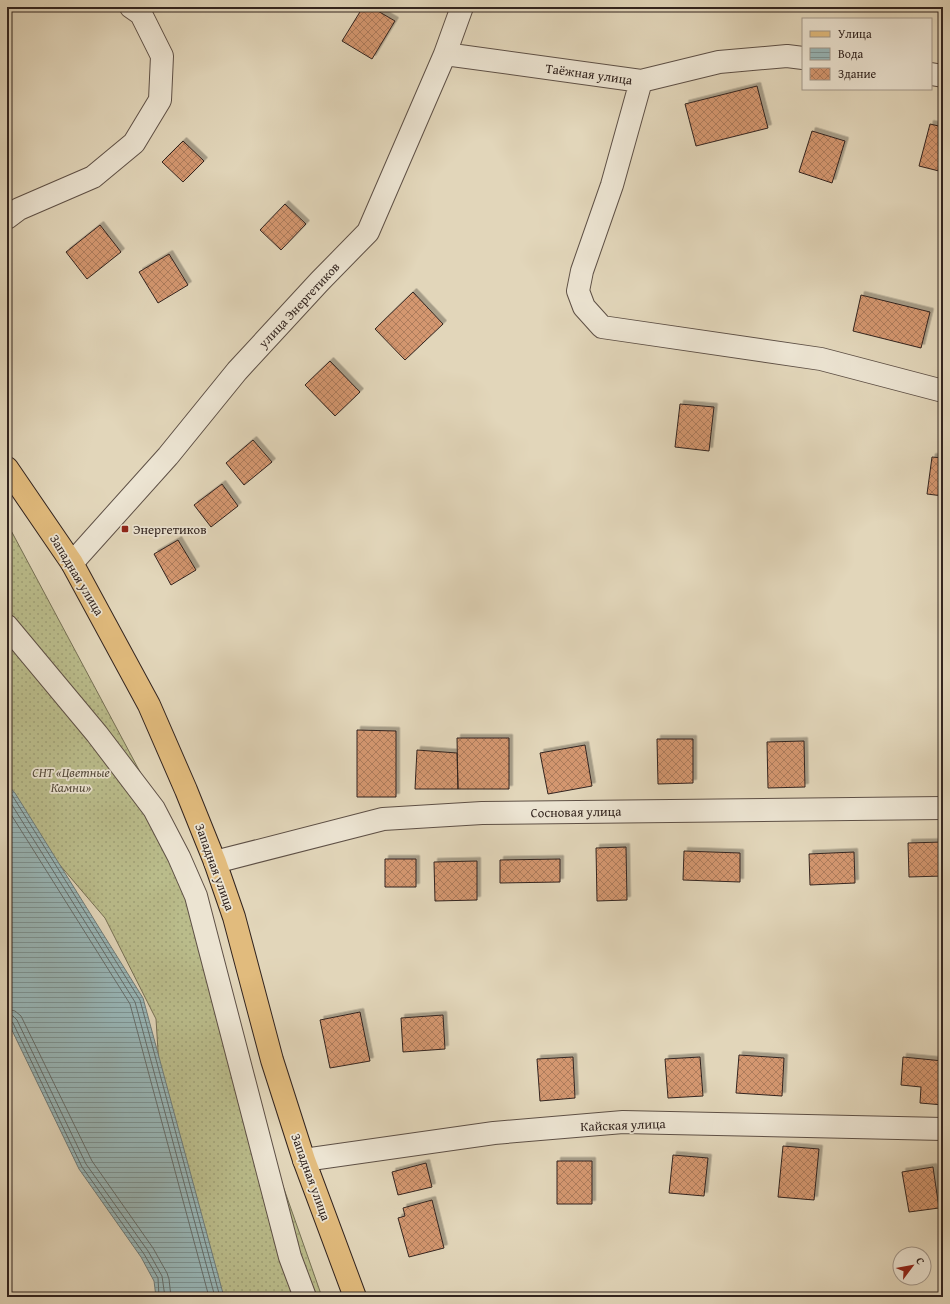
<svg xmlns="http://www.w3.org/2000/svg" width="950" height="1304" font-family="'Gentium Book Plus',serif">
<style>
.garden{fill:url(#garden-dots);stroke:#767055}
.water{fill:url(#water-rules);stroke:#6f7c7b}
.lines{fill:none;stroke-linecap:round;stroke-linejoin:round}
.shore{stroke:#656e6c;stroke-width:1}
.building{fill:url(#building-cross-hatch);stroke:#32241f;filter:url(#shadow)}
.minor-casing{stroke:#5e5046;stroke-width:24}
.major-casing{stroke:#32241f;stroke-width:24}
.minor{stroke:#ece4d2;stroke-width:22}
.major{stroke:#e1bb7d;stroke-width:22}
.poi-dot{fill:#8f2418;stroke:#ece4d2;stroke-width:1.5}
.labels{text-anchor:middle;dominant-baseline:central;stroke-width:3.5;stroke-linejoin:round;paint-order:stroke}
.street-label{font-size:13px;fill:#32241f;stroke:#ece4d2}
.poi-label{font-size:13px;fill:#32241f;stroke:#ece4d2;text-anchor:start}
.park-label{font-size:13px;font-style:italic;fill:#544a3a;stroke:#ece4d2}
</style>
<defs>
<pattern id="garden-dots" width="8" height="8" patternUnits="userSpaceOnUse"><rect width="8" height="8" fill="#babc8b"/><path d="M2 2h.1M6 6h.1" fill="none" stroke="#a0a178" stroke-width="1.8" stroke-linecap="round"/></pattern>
<pattern id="water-rules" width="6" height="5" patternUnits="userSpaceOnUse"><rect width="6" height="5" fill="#98b7b9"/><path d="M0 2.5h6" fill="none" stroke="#7d9596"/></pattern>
<pattern id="building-cross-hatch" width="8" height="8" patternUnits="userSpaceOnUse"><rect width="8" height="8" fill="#d49770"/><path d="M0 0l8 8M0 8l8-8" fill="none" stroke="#ad7b5b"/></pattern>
<filter id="shadow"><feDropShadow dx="3.5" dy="-3.5" stdDeviation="0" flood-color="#0004"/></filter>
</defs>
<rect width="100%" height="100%" fill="#e2d6ba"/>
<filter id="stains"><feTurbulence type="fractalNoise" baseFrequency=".005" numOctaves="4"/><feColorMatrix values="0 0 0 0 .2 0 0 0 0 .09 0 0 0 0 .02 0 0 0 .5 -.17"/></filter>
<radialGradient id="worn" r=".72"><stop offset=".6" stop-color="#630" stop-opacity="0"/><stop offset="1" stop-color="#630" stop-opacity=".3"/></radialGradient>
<path class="garden" d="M 7,523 L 185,856 L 263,1129 L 322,1297 L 194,1297 L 160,1082 L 156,1019 L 105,918 L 7,803 Z"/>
<path class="water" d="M 7,784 L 15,793 L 143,998 L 224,1297 L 156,1297 L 154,1281 L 141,1257 L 79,1169 L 7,1020 Z"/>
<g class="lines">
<path class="shore" d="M 7,790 L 12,795 L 140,1000 L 220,1297
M 7,797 L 135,1002 L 215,1297
M 7,808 L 130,1004 L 209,1297
M 7,1009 L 15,1011 L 21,1016 L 92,1161 L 153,1248 L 167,1273 L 169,1279 L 171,1297
M 7,1015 L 13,1016 L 17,1020 L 86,1164 L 148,1251 L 162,1276 L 165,1297
M 7,1020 L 10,1020 L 13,1023 L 82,1167 L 144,1254 L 158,1278 L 159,1297"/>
</g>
<path class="building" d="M 363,7 L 371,7 L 395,21 L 372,59 L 342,41 Z
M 757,86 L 768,128 L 696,146 L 685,104 Z
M 930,124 L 943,127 L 943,172 L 919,166 Z
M 812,131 L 845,141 L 832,183 L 799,172 Z
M 183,141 L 204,161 L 183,182 L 162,162 Z
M 285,204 L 306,224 L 281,250 L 260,230 Z
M 100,225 L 121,252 L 87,279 L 66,252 Z
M 169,254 L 188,285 L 158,303 L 139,272 Z
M 413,292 L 443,324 L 405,360 L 375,329 Z
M 861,295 L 930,312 L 921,348 L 853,331 Z
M 330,361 L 360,392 L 335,416 L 305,385 Z
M 680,404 L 714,407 L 709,451 L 675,447 Z
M 253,440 L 272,462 L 244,485 L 226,463 Z
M 932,457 L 943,458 L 943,496 L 927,494 Z
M 222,484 L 238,506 L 211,527 L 194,505 Z
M 178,540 L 196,570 L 171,585 L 154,554 Z
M 357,730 L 396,731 L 396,797 L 357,797 Z
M 457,738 L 509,738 L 509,789 L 458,789 Z
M 657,739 L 693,739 L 693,783 L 658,784 Z
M 804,741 L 805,787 L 768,788 L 767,742 Z
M 585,745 L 592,786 L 548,794 L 540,753 Z
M 417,750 L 457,753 L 458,789 L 415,789 Z
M 943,842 L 943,876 L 909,877 L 908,843 Z
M 626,847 L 627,900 L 597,901 L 596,848 Z
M 684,851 L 740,853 L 740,882 L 683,880 Z
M 854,852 L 855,883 L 810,885 L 809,854 Z
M 385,859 L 416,859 L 416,887 L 385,887 Z
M 560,859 L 560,882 L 500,883 L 500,860 Z
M 477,861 L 477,900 L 435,901 L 434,862 Z
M 360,1012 L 370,1061 L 330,1068 L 320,1020 Z
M 443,1015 L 445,1049 L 403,1052 L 401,1018 Z
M 739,1055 L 784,1058 L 782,1096 L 736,1093 Z
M 573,1057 L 575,1098 L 540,1101 L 537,1059 Z
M 700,1057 L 703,1096 L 668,1098 L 665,1059 Z
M 903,1057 L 943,1061 L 943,1105 L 920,1103 L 921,1087 L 901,1085 Z
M 783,1146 L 819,1149 L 814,1200 L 778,1197 Z
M 673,1155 L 708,1158 L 704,1196 L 669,1193 Z
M 557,1161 L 592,1161 L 592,1204 L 557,1204 Z
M 426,1163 L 432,1187 L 398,1195 L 392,1172 Z
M 933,1167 L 939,1208 L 909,1212 L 902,1172 Z
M 432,1200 L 444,1248 L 409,1257 L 398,1218 L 405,1216 L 403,1208 Z"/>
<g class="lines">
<defs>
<path id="minor" d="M 445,54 L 641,81 L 719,62 L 787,56 L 803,58
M 931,74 L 943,76
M 641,81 L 612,185 L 582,271 L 578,291 L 584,307 L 602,327 L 821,359 L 943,391
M 7,218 L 19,209 L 93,177 L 134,143 L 160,100 L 162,56 L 141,14 L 131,7
M 72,563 L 168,456 L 237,371 L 320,281 L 368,232 L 445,54 L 462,7
M 7,626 L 97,734 L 154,809 L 179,857 L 196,896 L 290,1257 L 305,1297
M 215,862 L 383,819 L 482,813 L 943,808
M 304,1160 L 494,1133 L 623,1122 L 943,1129"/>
<path id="major" d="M 7,468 L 72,563 L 149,705 L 186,790 L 215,862 L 234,917 L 272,1060 L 304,1160 L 355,1297"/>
</defs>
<use href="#minor" class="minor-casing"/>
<use href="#major" class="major-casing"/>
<use href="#minor" class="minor"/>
<use href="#major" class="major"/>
</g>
<rect class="poi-dot" x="121" y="525" width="8" height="8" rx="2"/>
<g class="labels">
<g class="street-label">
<text transform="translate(589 74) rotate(8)">Таёжная улица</text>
<text transform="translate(299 305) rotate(-47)">улица Энергетиков</text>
<text transform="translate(77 575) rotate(59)">Западная улица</text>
<text transform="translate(576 812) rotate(-1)">Сосновая улица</text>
<text transform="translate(215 867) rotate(70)">Западная улица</text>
<text transform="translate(623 1125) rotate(-2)">Кайская улица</text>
<text transform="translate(311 1177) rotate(70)">Западная улица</text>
</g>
<g class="poi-label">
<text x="133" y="529">Энергетиков</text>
</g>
<g class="park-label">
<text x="71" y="772">СНТ «Цветные<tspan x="71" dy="15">Камни»</tspan></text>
</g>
</g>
<rect width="950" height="1304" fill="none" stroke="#e2d6ba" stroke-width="24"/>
<rect x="8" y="8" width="934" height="1288" fill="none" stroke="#32241f" stroke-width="2"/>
<rect x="12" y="12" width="926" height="1280" fill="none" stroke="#32241f"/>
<rect x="802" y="18" width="130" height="72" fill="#ece4d2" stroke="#a2978a"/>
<rect x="810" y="31" width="20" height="6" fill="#e1bb7d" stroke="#a2978a"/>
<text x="838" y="38" font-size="12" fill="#32241f">Улица</text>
<rect x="810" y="48" width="20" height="12" fill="url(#water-rules)" stroke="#a2978a"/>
<text x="838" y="58" font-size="12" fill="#32241f">Вода</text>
<rect x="810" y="68" width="20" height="12" fill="url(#building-cross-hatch)" stroke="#a2978a"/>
<text x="838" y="78" font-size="12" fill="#32241f">Здание</text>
<g transform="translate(912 1266) rotate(58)"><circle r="19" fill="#ece4d2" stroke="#a2978a"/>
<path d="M0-3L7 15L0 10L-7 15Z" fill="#8f2418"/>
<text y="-6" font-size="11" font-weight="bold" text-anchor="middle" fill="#32241f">С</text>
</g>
<rect width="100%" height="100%" filter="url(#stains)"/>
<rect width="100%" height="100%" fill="url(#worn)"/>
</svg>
